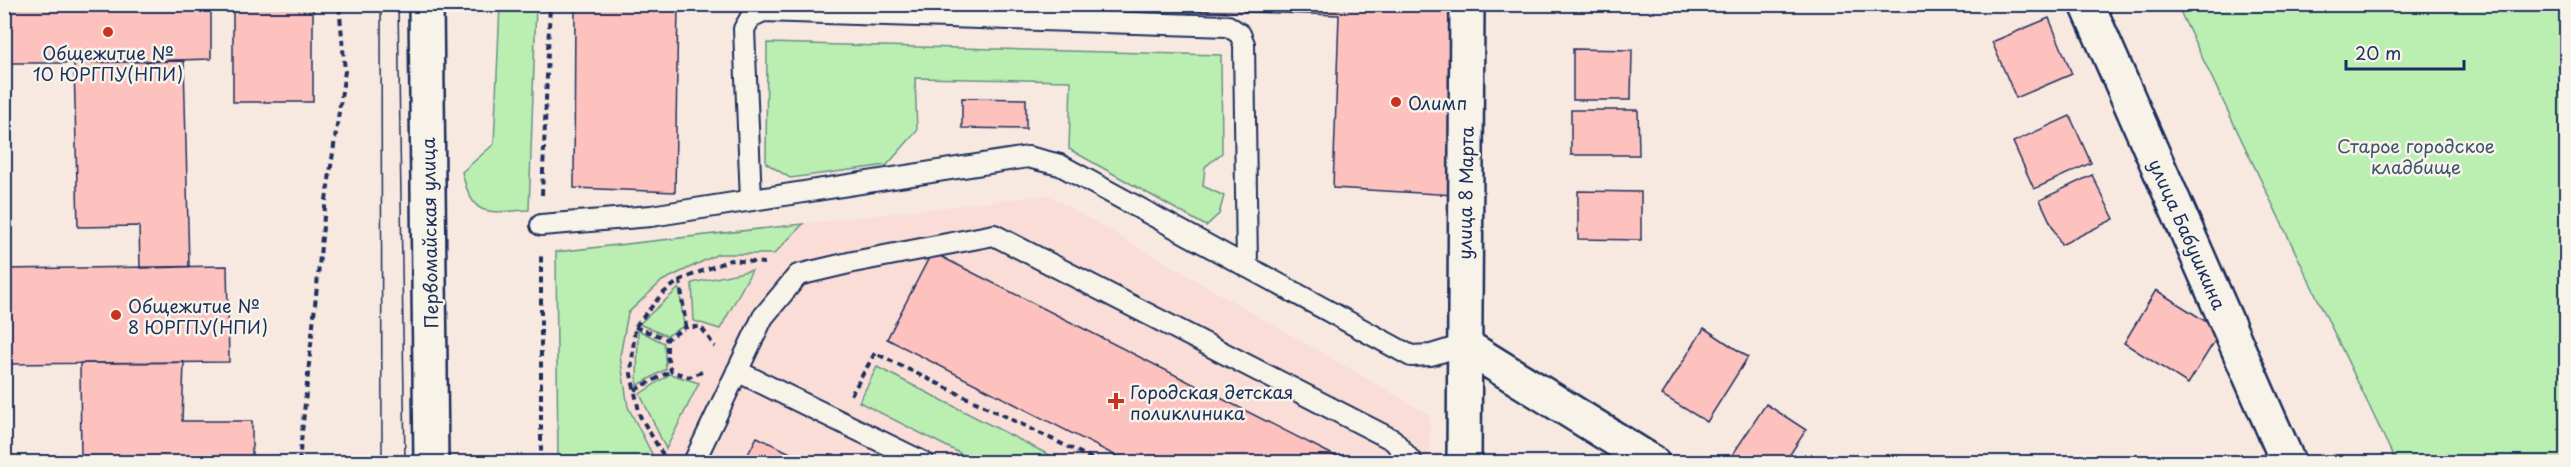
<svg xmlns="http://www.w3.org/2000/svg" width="2571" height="467" font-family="'Playpen Sans',sans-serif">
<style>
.built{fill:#faddd6}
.green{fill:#baefb1;stroke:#6a8f88;stroke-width:1.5}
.building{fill:#fec2be;stroke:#1b2f5e;stroke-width:1.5}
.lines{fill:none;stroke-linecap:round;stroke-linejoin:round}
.service-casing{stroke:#1b2f5e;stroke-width:24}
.minor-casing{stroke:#1b2f5e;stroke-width:38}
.secondary-casing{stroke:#1b2f5e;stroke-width:38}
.path{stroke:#1b2f5e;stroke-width:4;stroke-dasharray:6 4.5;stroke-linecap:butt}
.service{stroke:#f7f3e8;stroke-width:20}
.minor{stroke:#f7f3e8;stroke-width:33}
.secondary{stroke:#f7f3e8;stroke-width:33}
.tram{stroke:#1b2f5e;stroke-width:1.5}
.poi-dot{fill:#c8321e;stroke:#f7f3e8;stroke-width:2}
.labels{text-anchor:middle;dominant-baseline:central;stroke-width:5;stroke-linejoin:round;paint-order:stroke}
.poi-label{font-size:18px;fill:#1b2f5e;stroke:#f7f3e8;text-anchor:start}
.park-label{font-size:18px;fill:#3b556f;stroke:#f7f3e8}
.street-label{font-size:18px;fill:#1b2f5e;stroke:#f7f3e8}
</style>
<rect width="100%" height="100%" fill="#f8e9e0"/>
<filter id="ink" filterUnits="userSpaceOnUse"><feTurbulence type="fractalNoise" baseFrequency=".0167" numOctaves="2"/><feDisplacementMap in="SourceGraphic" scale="12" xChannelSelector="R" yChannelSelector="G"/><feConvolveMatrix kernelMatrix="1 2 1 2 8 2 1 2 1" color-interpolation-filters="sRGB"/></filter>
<g filter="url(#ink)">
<path class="built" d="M 1048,195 L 1430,415 L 1429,462 L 558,462 L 556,252 Z"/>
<path class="green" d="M 500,5 L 536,5 L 529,210 C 486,212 473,220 462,172 L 494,144 Z
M 2177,5 L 2566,5 L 2566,462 L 2396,462 Z
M 767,43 L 1221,55 L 1222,153 L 1205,167 L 1203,186 L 1224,196 L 1219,214 L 1206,226 L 1069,149 L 1071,81 L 915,78 L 917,131 L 887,165 L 790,178 L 766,163 Z
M 803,224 L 774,254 L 718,254 L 662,281 L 628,313 L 620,356 L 628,407 L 652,454 L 648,462 L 558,462 L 556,252 Z
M 752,270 L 720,329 L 694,321 L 692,283 Z
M 679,288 L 684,326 L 667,336 L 639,324 Z
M 638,330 L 664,343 L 666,369 L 637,386 Z
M 877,367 L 1057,459 L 1055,462 L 977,462 L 859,402 Z
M 670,374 L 699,383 L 666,449 L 640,394 Z"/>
<path class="building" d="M 4,4 L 211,4 L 211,59 L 74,63 L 4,63 Z
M 575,4 L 678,4 L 675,192 L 574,188 Z
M 1005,4 L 1457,4 L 1455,195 L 1333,188 L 1339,15 Z
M 1572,4 L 1620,4 L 1620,9 L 1572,10 Z
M 233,6 L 313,6 L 313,102 L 233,102 Z
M 2049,18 L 2072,74 L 2016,98 L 1992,42 Z
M 1573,49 L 1632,50 L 1631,100 L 1573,100 Z
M 184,61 L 189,267 L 140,268 L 139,226 L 78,227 L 74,63 Z
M 962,98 L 1026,99 L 1026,129 L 962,128 Z
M 1571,110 L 1638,110 L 1639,155 L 1571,155 Z
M 2070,116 L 2091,163 L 2034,189 L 2013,142 Z
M 2092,175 L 2114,219 L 2061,245 L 2040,200 Z
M 1578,191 L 1641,192 L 1641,240 L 1578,239 Z
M 932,252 L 1347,462 L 1128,462 L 887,339 Z
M 227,266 L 229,362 L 4,364 L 4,269 Z
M 2156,290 L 2221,331 L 2188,384 L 2124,343 Z
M 1704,328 L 1748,357 L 1707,422 L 1662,395 Z
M 184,362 L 182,421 L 252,421 L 252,462 L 81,462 L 80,363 Z
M 1766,404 L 1806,430 L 1785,462 L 1745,462 L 1733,454 Z
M 757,437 L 809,462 L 744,462 Z"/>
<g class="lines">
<defs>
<path id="service" d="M 751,200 L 744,29 L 751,17 L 763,11 L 1228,26 L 1240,34 L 1244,44 L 1247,267
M 541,225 L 651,216 L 1028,157 L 1060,165 L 1411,356 L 1431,355 L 1464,345
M 737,371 L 923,462
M 694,462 L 763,317 L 798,275 L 853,262 L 994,235 L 1393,440 L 1412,462"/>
<path id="minor" d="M 2087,4 L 2288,462
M 1464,345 L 1652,462
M 1464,462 L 1467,4"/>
<path id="secondary" d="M 426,4 L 431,462"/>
</defs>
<use href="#service" class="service-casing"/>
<use href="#minor" class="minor-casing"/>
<use href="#secondary" class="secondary-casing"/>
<path class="path" d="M 542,195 L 550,4
M 680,280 L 686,327
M 635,327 L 667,339
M 702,372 L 689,377 L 671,371 L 667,356 L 667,339 L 686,327 L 701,327 L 715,347
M 635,390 L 671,371
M 851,395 L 875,353 L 1099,462
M 663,455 L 640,416 L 631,374 L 635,327 L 662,294 L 680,280 L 730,260 L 765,263 L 764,265
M 299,462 L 325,207 L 345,71 L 339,4
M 541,462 L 541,253"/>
<use href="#service" class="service"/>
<use href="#minor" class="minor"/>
<use href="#secondary" class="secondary"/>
<path class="tram" d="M 381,4 L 382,462
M 398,4 L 405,462"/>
</g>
</g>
<g class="poi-dot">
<circle cx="108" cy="32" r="6"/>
<circle cx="1396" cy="102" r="6"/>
<circle cx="116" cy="315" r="6"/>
<path d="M1113 392h6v6h6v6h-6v6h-6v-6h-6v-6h6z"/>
</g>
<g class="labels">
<g class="poi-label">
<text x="108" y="52" text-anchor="middle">Общежитие №<tspan x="108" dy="21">10 ЮРГПУ(НПИ)</tspan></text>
<text x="1408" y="102">Олимп</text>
<text x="128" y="305">Общежитие №<tspan x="128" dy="21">8 ЮРГПУ(НПИ)</tspan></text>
<text x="1130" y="391">Городская детская<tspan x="1130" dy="21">поликлиника</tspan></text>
</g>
<g class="park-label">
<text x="2416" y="145">Старое городское<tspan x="2416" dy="21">кладбище</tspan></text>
</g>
<g class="street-label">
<text transform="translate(1465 193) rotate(-89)">улица 8 Марта</text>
<text transform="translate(429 233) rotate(-91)">Первомайская улица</text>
<text transform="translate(2188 234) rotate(66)">улица Бабушкина</text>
</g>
</g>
<rect width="2571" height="467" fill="none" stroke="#f7f3e8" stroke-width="24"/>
<rect x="12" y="12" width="2547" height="443" fill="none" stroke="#1b2f5e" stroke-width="2" filter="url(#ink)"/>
<path d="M2346 60v9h118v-9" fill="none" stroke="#1b2f5e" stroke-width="3"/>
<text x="2355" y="60" font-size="18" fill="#1b2f5e" stroke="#f7f3e8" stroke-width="4.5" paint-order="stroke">20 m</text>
</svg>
